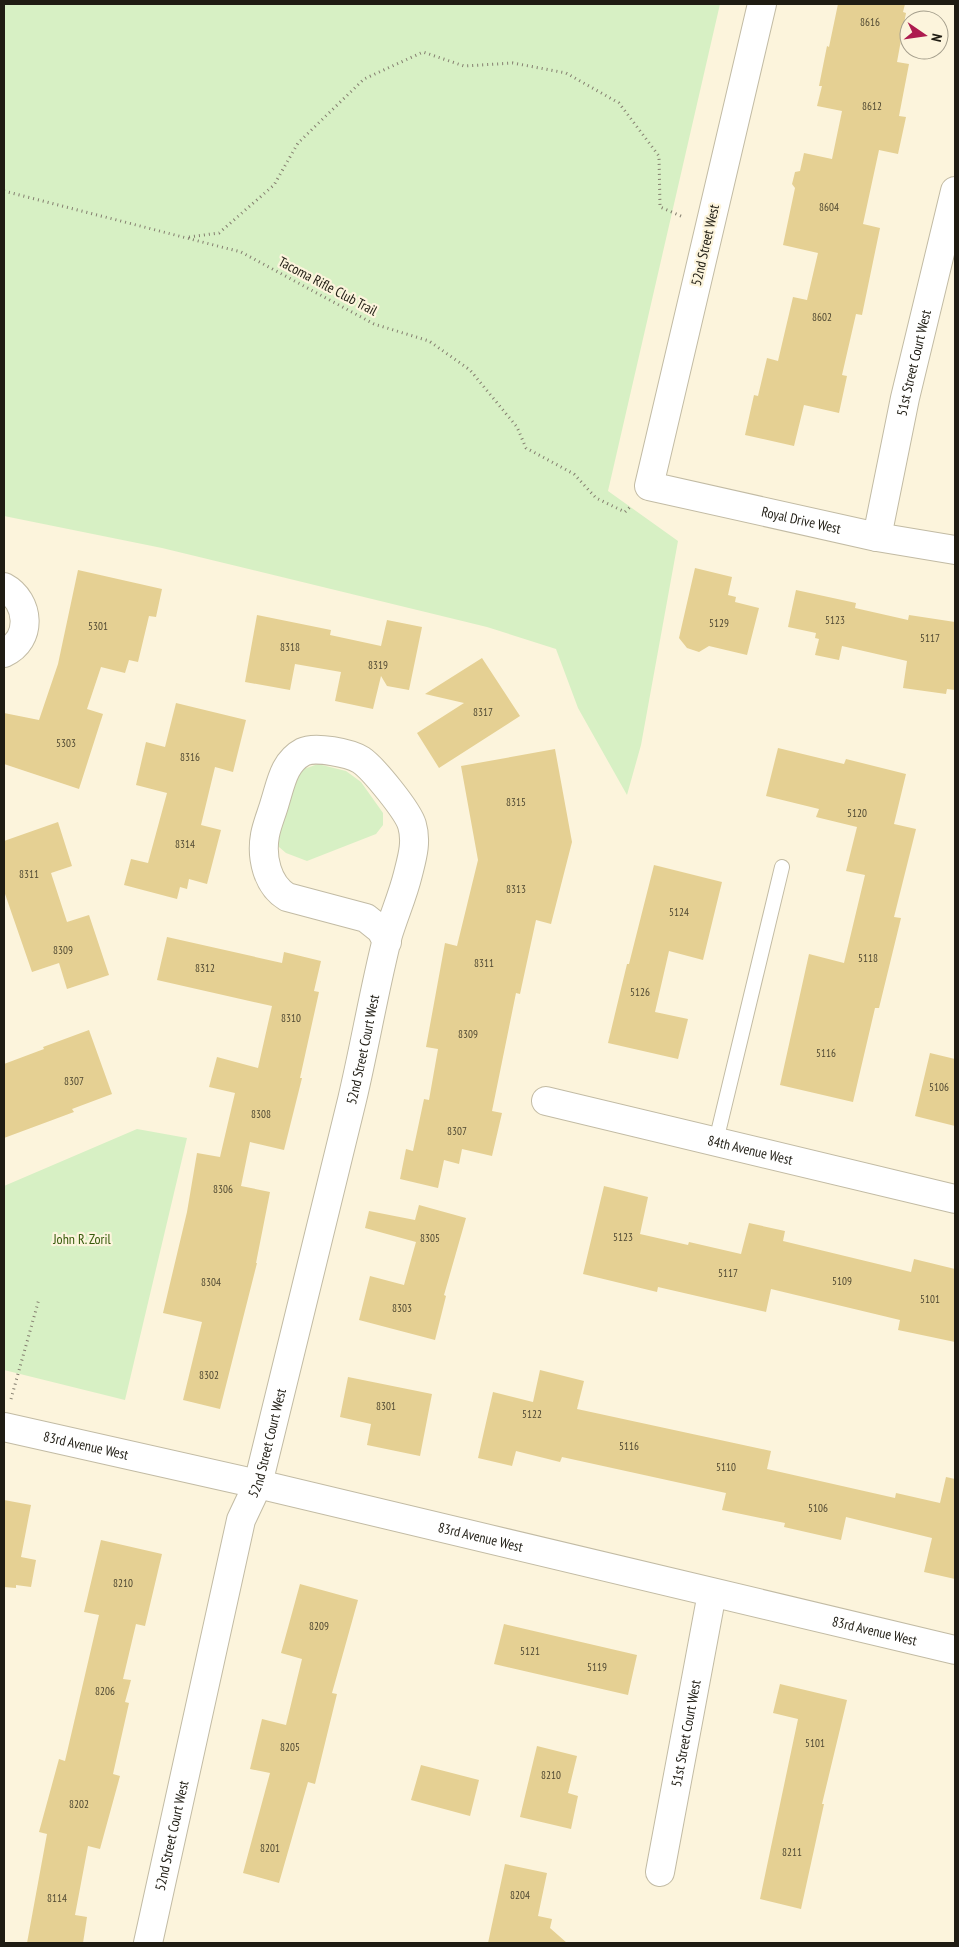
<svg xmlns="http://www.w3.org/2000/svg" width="959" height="1947" font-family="'PT Sans Narrow',sans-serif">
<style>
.green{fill:#d7f0c4}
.building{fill:#e5d093}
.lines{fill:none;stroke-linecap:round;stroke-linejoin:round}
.lane-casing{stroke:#c2bba4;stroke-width:16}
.street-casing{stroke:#c2bba4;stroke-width:30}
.path{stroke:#847e6f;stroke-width:3;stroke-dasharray:1 4;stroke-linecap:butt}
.lane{stroke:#fff;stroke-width:14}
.street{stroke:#fff;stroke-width:28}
.labels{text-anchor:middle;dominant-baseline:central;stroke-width:4.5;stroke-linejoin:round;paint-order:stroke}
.number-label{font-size:11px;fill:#504933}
.street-label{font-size:14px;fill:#1f1c13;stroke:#fcf4dc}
.park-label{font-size:14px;fill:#365a0b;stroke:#fcf4dc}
</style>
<rect width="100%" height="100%" fill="#fcf4dc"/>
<path class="green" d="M 4,4 L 720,4 L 608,491 L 678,541 L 641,745 L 627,795 L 578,708 L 556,649 L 487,627 L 162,548 L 4,516 Z
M 318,764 L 346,771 L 361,782 L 383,813 L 383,825 L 376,834 L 307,861 L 286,853 L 279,847 L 278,836 L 296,779 L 304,769 Z
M 137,1129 L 187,1138 L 125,1400 L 4,1370 L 4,1186 Z"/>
<path class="building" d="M 838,4 L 905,4 L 903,12 L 906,13 L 897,62 L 909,64 L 899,116 L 906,117 L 898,154 L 879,150 L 863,224 L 880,228 L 862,315 L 856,314 L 842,375 L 847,376 L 839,413 L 804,405 L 794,446 L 745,435 L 754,395 L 758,396 L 767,358 L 778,361 L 793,297 L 807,300 L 818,253 L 783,245 L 795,188 L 792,184 L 795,172 L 800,171 L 804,153 L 832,159 L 842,111 L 817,106 L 822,86 L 819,86 L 827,46 L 829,47 Z
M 695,568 L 732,577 L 728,595 L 736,597 L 735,602 L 759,608 L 747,655 L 709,646 L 699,652 L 687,648 L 679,638 Z
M 78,570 L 162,589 L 156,617 L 149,616 L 138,662 L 129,660 L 125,673 L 101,667 L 87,709 L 103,714 L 79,789 L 4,764 L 4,713 L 39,720 L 58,664 Z
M 796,590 L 856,603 L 855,608 L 908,620 L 909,615 L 955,622 L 955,690 L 947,689 L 946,694 L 903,688 L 907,661 L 842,646 L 839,660 L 815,655 L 819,639 L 815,638 L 816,633 L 788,627 Z
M 257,615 L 331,630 L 330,635 L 381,646 L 387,620 L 422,627 L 409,690 L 387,686 L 381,676 L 373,709 L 335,701 L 341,672 L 295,664 L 290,690 L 245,682 Z
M 482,658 L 520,716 L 439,768 L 417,733 L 464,703 L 425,694 Z
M 176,703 L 246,720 L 233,772 L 215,767 L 201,825 L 221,830 L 207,884 L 189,879 L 187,889 L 180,887 L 177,899 L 124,885 L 131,859 L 148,863 L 167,793 L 136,785 L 146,742 L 165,747 Z
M 778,748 L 844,764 L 846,759 L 906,774 L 894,824 L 916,829 L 894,917 L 901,918 L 879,1008 L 875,1008 L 853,1102 L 780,1085 L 809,954 L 844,963 L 865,875 L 846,871 L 857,827 L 816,817 L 819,809 L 766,796 Z
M 555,749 L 572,842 L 551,924 L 536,920 L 520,994 L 516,993 L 492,1111 L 502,1113 L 492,1156 L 462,1149 L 459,1164 L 444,1160 L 438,1188 L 400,1179 L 406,1149 L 413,1151 L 424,1099 L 429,1100 L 438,1049 L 426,1047 L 445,943 L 457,946 L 478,860 L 461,766 Z
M 58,822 L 72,866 L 51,873 L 67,922 L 89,915 L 109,975 L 67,989 L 59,963 L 32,972 L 4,891 L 4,841 Z
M 654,865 L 722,882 L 703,960 L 669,951 L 655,1012 L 688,1019 L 678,1059 L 608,1043 L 627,964 L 629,964 Z
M 167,937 L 282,963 L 284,952 L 321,961 L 314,991 L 319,992 L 300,1078 L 302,1078 L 284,1150 L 250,1142 L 241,1186 L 270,1192 L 256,1263 L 257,1263 L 220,1409 L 183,1400 L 202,1322 L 163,1313 L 187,1212 L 197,1153 L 220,1157 L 235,1093 L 209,1087 L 217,1057 L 258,1068 L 272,1006 L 157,980 Z
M 89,1030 L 112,1094 L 72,1109 L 74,1112 L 4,1138 L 4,1064 L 44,1049 L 43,1047 Z
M 930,1053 L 955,1059 L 955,1126 L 915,1116 Z
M 604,1186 L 648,1197 L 640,1234 L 688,1245 L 689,1242 L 741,1254 L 749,1223 L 785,1231 L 783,1241 L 911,1272 L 914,1259 L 955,1269 L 955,1342 L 898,1330 L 900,1320 L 771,1289 L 766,1312 L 658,1287 L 657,1292 L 583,1274 Z
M 419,1205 L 466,1218 L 444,1295 L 446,1296 L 435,1340 L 359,1320 L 370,1276 L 404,1285 L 416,1242 L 365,1228 L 369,1211 L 415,1220 Z
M 540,1370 L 584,1381 L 577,1409 L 771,1451 L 767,1469 L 895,1498 L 896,1493 L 940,1503 L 946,1477 L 955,1479 L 955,1579 L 924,1572 L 932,1538 L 846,1517 L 841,1540 L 784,1527 L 785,1523 L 722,1510 L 726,1493 L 562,1457 L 560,1462 L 516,1451 L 512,1466 L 478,1458 L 493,1392 L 533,1402 Z
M 348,1377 L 432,1394 L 420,1456 L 367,1445 L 371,1424 L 340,1417 Z
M 4,1500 L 31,1505 L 21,1557 L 36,1560 L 31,1587 L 16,1585 L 16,1588 L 4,1587 Z
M 101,1540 L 162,1554 L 145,1626 L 136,1624 L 123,1679 L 131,1680 L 125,1702 L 129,1703 L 113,1774 L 120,1776 L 100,1849 L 88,1846 L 75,1915 L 87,1917 L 83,1943 L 27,1943 L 47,1834 L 39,1832 L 59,1759 L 65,1761 L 99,1615 L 84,1612 Z
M 300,1584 L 358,1600 L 332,1693 L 337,1694 L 315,1784 L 308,1782 L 279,1883 L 243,1873 L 270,1773 L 250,1769 L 262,1719 L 286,1725 L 302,1659 L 281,1653 Z
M 504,1624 L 637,1655 L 628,1695 L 494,1664 Z
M 780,1684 L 847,1700 L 822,1804 L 824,1804 L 801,1909 L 760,1899 L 798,1719 L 773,1713 Z
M 537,1746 L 577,1756 L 568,1793 L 578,1796 L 571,1829 L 520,1817 Z
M 421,1765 L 479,1780 L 470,1816 L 411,1800 Z
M 505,1864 L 547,1873 L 538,1916 L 552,1919 L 550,1928 L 567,1943 L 488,1943 Z"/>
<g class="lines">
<defs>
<path id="lane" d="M 716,1141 L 782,867"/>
<g id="street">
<path id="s1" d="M 762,4 L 649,486 L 877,537 L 955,550"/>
<path id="s2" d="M 877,537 L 905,398 L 955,191"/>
<path d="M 4,587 C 30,601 33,640 4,653"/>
<path id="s3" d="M 546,1101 L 955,1199"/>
<path id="s4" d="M 4,1427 L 258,1484 L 955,1650"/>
<path id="s5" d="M 660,1872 L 712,1593"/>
<path id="s6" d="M 148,1943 L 241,1520 L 258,1484 C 289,1356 321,1228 352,1100 C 365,1045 374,990 388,935 C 394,915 403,895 408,874 C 412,858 417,842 412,825 C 408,811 373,768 361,760 C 350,753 315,746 303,752 C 284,762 281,783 275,802 C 272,813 267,824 265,835 C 261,857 267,885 287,897 L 366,918 L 381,930 L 387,942"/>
</g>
</defs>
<use href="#lane" class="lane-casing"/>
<use href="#street" class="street-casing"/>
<path class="path" d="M 4,191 L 241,252 L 374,324 L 429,341 L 470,370 L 517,427 L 526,448 L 574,474 L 596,498 L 625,512 L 630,507
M 189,237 L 219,233 L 274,185 L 298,143 L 364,79 L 423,52 L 464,66 L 513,63 L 566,73 L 619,103 L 659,156 L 660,207 L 683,217
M 11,1399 L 39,1299"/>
<use href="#lane" class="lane"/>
<use href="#street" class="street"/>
</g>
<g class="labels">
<g class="number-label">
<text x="870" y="22">8616</text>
<text x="872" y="106">8612</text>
<text x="829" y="207">8604</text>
<text x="822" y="317">8602</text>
<text x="835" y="620">5123</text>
<text x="719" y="623">5129</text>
<text x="98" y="626">5301</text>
<text x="930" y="638">5117</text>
<text x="290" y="647">8318</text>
<text x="378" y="665">8319</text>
<text x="483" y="712">8317</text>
<text x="66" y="743">5303</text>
<text x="190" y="757">8316</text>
<text x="516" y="802">8315</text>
<text x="857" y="813">5120</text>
<text x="185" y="844">8314</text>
<text x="29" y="874">8311</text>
<text x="516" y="889">8313</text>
<text x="679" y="912">5124</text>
<text x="63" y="950">8309</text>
<text x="868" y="958">5118</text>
<text x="484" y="963">8311</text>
<text x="205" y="968">8312</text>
<text x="640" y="992">5126</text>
<text x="291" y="1018">8310</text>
<text x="468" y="1034">8309</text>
<text x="826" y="1053">5116</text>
<text x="74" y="1081">8307</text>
<text x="939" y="1087">5106</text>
<text x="261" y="1114">8308</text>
<text x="457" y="1131">8307</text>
<text x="223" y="1189">8306</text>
<text x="623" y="1237">5123</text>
<text x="430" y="1238">8305</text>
<text x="728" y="1273">5117</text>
<text x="842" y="1281">5109</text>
<text x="211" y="1282">8304</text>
<text x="930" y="1299">5101</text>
<text x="402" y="1308">8303</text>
<text x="209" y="1375">8302</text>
<text x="386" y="1406">8301</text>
<text x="532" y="1414">5122</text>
<text x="629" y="1446">5116</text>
<text x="726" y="1467">5110</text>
<text x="818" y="1508">5106</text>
<text x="123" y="1583">8210</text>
<text x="319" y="1626">8209</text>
<text x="530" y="1651">5121</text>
<text x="597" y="1667">5119</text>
<text x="105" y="1691">8206</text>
<text x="815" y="1743">5101</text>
<text x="290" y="1747">8205</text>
<text x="551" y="1775">8210</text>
<text x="79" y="1804">8202</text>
<text x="270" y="1848">8201</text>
<text x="792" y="1852">8211</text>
<text x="520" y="1895">8204</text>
<text x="57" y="1898">8114</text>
</g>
<g class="street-label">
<text transform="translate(705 245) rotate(-77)">52nd Street West</text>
<text transform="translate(328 286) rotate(28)">Tacoma Rifle Club Trail</text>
<text stroke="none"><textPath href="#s2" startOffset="178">51st Street Court West</textPath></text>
<text stroke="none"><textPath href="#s1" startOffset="651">Royal Drive West</textPath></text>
<text stroke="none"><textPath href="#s6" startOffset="920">52nd Street Court West</textPath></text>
<text stroke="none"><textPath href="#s3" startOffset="210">84th Avenue West</textPath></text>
<text stroke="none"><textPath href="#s6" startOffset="515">52nd Street Court West</textPath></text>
<text stroke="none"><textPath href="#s4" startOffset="84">83rd Avenue West</textPath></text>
<text stroke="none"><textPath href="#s4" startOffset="489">83rd Avenue West</textPath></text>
<text stroke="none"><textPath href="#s4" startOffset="894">83rd Avenue West</textPath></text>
<text stroke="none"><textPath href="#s5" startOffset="141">51st Street Court West</textPath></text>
<text stroke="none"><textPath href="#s6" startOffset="110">52nd Street Court West</textPath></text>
</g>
<g class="park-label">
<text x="82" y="1239">John R. Zoril</text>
</g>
</g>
<rect width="959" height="1947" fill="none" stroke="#1f1c13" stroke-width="10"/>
<g transform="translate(924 35) rotate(103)"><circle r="24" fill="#fcf4dc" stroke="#a49e8c"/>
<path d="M0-4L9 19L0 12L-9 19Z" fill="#ad1b4f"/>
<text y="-8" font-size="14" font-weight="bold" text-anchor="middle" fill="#1f1c13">N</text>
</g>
</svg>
